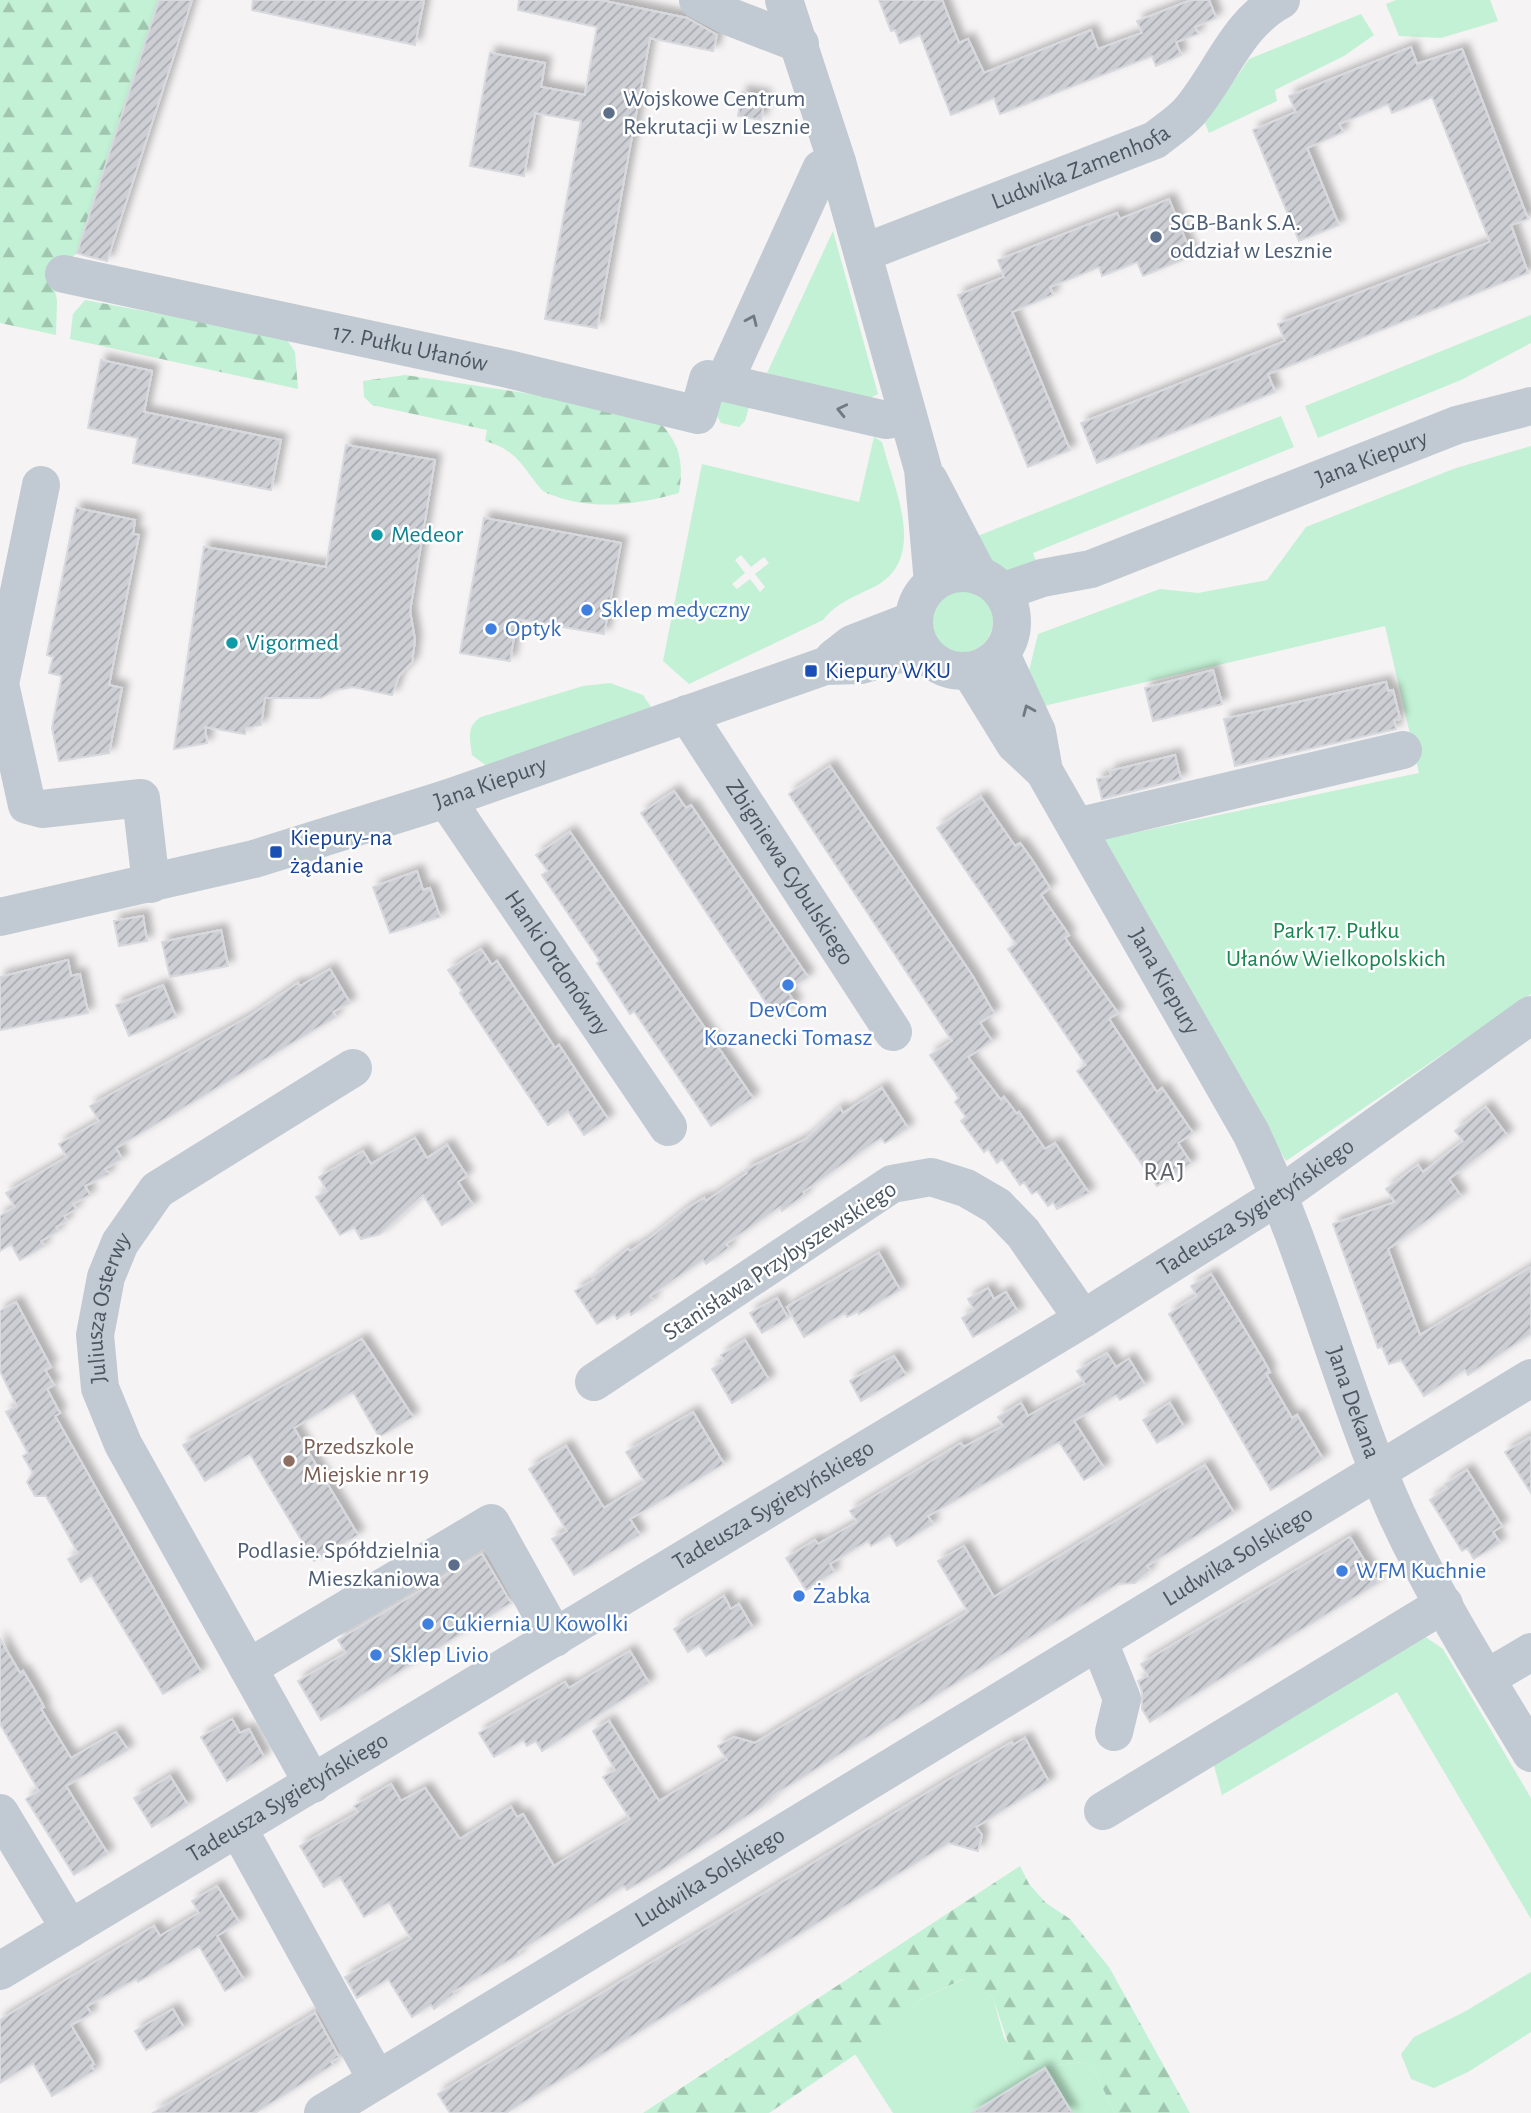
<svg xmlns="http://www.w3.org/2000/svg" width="1531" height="2113" font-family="'Alegreya Sans',sans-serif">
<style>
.green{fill:#c3f1d5;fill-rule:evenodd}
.forest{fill:url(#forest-firs)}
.building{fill:url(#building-hatch);stroke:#d7d9de;stroke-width:2;filter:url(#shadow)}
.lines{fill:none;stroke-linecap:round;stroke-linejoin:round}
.minor{stroke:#c1cad2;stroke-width:38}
.oneway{stroke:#6e7983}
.service-dot{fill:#5c6f8a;stroke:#fff;stroke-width:2.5}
.culture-dot{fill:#0f9aa8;stroke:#fff;stroke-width:2.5}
.shop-dot{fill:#3f7fe0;stroke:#fff;stroke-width:2.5}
.transit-dot{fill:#1a4fb4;stroke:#fff;stroke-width:2.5}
.education-dot{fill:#8d6e63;stroke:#fff;stroke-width:2.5}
.labels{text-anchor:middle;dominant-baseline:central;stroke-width:5;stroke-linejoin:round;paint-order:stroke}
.service-label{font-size:24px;fill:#4e5e75;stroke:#fff;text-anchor:start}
.street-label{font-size:24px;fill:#4a5661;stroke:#fff}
.culture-label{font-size:24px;fill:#0d838f;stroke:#fff;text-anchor:start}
.shop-label{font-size:24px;fill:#366cbe;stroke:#fff;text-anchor:start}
.transit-label{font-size:24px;fill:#164399;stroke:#fff;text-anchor:start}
.park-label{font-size:24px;fill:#17864f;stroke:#fff}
.education-label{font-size:24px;fill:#785e54;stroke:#fff;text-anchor:start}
.neighbourhood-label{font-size:26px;letter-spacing:2px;fill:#5f6368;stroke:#fff}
</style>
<defs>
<pattern id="forest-firs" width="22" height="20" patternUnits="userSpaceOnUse" patternTransform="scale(1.75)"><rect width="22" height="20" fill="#c3f1d5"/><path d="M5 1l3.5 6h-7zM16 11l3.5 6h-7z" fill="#a0c6b0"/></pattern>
<pattern id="building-hatch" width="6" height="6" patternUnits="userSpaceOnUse" patternTransform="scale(1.75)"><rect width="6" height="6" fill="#cdcfd5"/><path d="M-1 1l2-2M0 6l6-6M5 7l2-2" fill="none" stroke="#a8abb0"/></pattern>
<filter id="shadow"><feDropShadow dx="6" dy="-6" stdDeviation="3.5" flood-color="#0004"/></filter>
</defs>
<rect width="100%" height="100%" fill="#f5f3f3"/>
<path class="green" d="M 1396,0 L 1490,0 L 1498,21 L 1441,38 L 1399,36 L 1386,4 Z
M 1361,14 L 1374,35 L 1344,56 L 1275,90 L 1277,101 L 1209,133 L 1205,123 L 1249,59 Z
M 833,231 L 878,394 L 868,399 L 767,373 Z
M 1531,315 L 1531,343 L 1461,380 L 1318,438 L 1305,406 Z
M 721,401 L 749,407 L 745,421 L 739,427 L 721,423 L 717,416 Z
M 1281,416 L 1294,447 L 1033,553 L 1039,569 L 1004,579 C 995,564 981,554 970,539 Z
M 874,437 L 882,442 L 884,449 C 895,491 927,558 876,586 C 856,596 837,602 823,620 L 689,684 L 663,661 L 702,464 L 859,502 ZM 741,555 L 751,567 L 764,557 L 769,563 L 755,574 L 765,587 L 760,592 L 750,579 L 737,589 L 732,584 L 745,573 L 735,560 Z
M 1531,446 L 1531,994 L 1286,1161 L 1100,840 L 1419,773 L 1385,626 L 1035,708 L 1027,679 L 1038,634 L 1160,589 L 1198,593 L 1267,580 L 1306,527 L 1456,468 Z
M929 621a32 32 0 1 1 64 0a32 32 0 1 1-64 0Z
M 610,683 L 643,695 L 651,707 L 488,767 L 472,755 C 470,739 466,726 481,717 L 583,686 Z
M 1424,1636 L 1443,1649 L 1531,1798 L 1531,1919 L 1397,1692 L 1222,1795 L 1213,1762 Z
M 1531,1972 L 1531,2032 L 1468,2072 L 1434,2088 L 1411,2079 L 1401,2054 L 1414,2037 L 1464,2012 Z
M 964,1979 L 993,1998 L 1004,2038 L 1028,2068 L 1084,2062 L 1095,2073 L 1115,2113 L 893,2113 L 855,2054 L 921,1999 Z"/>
<path class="forest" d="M 0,0 L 159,0 L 77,253 L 52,275 L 57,301 L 56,335 L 0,323 Z
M 85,300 L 285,337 L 295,352 L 298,389 L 70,339 L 73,314 Z
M 405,375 L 650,412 C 677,439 685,455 679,493 C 638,504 601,510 560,498 C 554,495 545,494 541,489 C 521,465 517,450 485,441 L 487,430 L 372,405 L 364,397 L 363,381 Z
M 1020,1866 L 1029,1884 L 1046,1903 L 1070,1919 L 1109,1967 L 1190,2113 L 1115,2113 L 1095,2073 L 1084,2062 L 1028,2068 L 1014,2060 L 993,1998 L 963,1979 L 921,1999 L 862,2050 L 769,2113 L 643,2113 Z"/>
<path class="building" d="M 159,0 L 192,0 L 107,261 L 87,256 L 77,253 Z
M 253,0 L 424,0 L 415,45 L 252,10 Z
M 519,0 L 600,0 L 687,18 L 717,35 L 713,51 L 650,38 L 597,328 L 545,319 L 581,121 L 535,113 L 524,176 L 470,166 L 490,53 L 545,63 L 541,87 L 585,95 L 597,27 L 518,10 Z
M 879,0 L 942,0 L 959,43 L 968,39 L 984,73 L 1091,30 L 1098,49 L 1142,33 L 1137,21 L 1191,0 L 1209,0 L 1216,18 L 1195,27 L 1198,34 L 1176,42 L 1181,55 L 1156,66 L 1152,56 L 1000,114 L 994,98 L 951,115 L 920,35 L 900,43 L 895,30 L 891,31 Z
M 1411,47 L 1417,64 L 1462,49 L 1528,219 L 1511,225 L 1528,273 L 1268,374 L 1275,392 L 1097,463 L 1081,423 L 1285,341 L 1278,324 L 1490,242 L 1432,97 L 1392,113 L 1388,104 L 1339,124 L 1343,132 L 1307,148 L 1339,225 L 1299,241 L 1253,130 L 1296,112 L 1289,96 Z
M 742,92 L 765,96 L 761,120 L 738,116 Z
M 1169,199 L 1192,256 L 1143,276 L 1137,262 L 1102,276 L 1099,267 L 1050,287 L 1053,295 L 1012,312 L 1070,450 L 1028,467 L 958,295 L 1004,277 L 998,260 L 1117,213 L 1120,219 Z
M 101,360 L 152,371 L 144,412 L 281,440 L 271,490 L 133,463 L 138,438 L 88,428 Z
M 346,445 L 435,460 L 410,611 L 415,640 L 412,662 L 399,676 L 392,695 L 353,687 L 335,690 L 321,698 L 265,698 L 261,725 L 246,728 L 245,734 L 205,727 L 207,743 L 174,749 L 204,547 L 326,567 Z
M 76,508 L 135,520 L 133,534 L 139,535 L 109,685 L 122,688 L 109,753 L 59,761 L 52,728 L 62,676 L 49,673 L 53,657 L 47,655 Z
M 484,518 L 621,543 L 604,634 L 517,619 L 510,661 L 460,653 Z
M 1213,670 L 1222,704 L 1153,721 L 1145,688 Z
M 1386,682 L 1388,691 L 1393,690 L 1400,719 L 1394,720 L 1396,729 L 1235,766 L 1224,719 Z
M 1175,755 L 1181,779 L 1102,799 L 1097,779 L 1111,776 L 1110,771 Z
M 830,766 L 972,975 L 994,1013 L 980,1023 L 992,1041 L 968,1057 L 1001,1100 L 1004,1097 L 1017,1114 L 1019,1112 L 1045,1149 L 1055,1143 L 1089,1193 L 1057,1209 L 1053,1202 L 1048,1206 L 1037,1191 L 1032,1194 L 1024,1182 L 1020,1185 L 1002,1159 L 997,1163 L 988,1149 L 984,1152 L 961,1121 L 966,1117 L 955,1102 L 959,1098 L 930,1055 L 952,1041 L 789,794 Z
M 674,791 L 686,808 L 691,805 L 808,977 L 787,991 L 796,1004 L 776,1018 L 641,813 Z
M 981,797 L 1015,846 L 1020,843 L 1033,861 L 1050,888 L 1041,895 L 1069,935 L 1065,938 L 1118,1013 L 1109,1019 L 1157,1092 L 1162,1088 L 1193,1133 L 1178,1143 L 1191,1163 L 1157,1186 L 1077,1071 L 1086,1065 L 1008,949 L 1016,944 L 937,828 Z
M 570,832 L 753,1098 L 711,1126 L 634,1011 L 630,1014 L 597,963 L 600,961 L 542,875 L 548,871 L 536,855 Z
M 417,871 L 423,890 L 430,888 L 440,917 L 390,933 L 373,887 Z
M 143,916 L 147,941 L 119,946 L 114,921 Z
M 221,930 L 228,966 L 170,977 L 162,942 Z
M 481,949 L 492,965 L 497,961 L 555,1048 L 559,1045 L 608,1119 L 584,1135 L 568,1111 L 548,1125 L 460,993 L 462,991 L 448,970 Z
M 68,960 L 71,976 L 80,974 L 88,1013 L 0,1030 L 0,977 Z
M 330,969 L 350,1003 L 333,1012 L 336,1017 L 116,1148 L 122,1159 L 105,1169 L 109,1174 L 85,1186 L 90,1195 L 73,1204 L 76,1209 L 64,1216 L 67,1221 L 56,1227 L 58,1231 L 41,1241 L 44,1246 L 20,1260 L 11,1244 L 0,1251 L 0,1216 L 15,1207 L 6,1193 L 67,1157 L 59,1144 L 99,1121 L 90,1106 L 250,1016 L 298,983 L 300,986 Z
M 163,985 L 176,1017 L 129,1036 L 116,1005 Z
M 882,1088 L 908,1128 L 885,1143 L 881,1138 L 803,1192 L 805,1195 L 782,1211 L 780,1207 L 726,1244 L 729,1248 L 718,1256 L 706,1264 L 703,1260 L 662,1288 L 650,1296 L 653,1300 L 631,1315 L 629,1311 L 617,1319 L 614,1314 L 597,1324 L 575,1291 L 595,1279 L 593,1277 L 628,1249 L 630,1251 L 650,1238 L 686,1209 L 704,1198 L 706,1201 L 747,1173 L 745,1170 L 806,1139 L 840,1108 L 843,1113 Z
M 1486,1107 L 1507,1135 L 1449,1179 L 1461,1196 L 1388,1249 L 1420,1335 L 1531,1267 L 1531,1334 L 1468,1375 L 1465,1370 L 1424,1396 L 1401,1360 L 1389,1364 L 1382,1347 L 1378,1348 L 1333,1224 L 1395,1202 L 1386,1189 L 1418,1165 L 1423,1172 L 1463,1141 L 1455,1131 Z
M 415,1138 L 427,1158 L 447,1145 L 467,1176 L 458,1182 L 473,1205 L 442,1225 L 423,1195 L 380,1234 L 361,1239 L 354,1227 L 340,1235 L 316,1197 L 327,1191 L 319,1177 L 363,1151 L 371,1164 Z
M 879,1253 L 900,1290 L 859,1314 L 858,1311 L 847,1317 L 845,1313 L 804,1337 L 787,1307 Z
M 1211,1274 L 1264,1361 L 1270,1372 L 1266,1374 L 1292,1418 L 1297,1415 L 1323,1459 L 1271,1490 L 1169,1314 L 1197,1296 L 1191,1286 Z
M 988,1288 L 994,1299 L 1006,1292 L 1018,1312 L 973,1337 L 962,1318 L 974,1310 L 968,1299 Z
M 777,1298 L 788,1318 L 762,1333 L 750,1313 Z
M 16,1302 L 51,1367 L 45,1370 L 54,1385 L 47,1389 L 60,1413 L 55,1416 L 201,1672 L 163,1694 L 91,1575 L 81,1582 L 68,1559 L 78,1553 L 46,1496 L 35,1496 L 27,1482 L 33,1473 L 23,1456 L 28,1453 L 6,1412 L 17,1406 L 0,1371 L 0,1311 Z
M 362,1339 L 413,1417 L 379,1437 L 353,1392 L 294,1428 L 358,1535 L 314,1561 L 250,1454 L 205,1481 L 183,1445 Z
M 745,1340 L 769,1380 L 732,1403 L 712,1369 L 724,1361 L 721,1355 Z
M 1107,1353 L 1116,1367 L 1129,1359 L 1145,1385 L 1120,1400 L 1116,1395 L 1074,1421 L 1104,1468 L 1084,1480 L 1059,1442 L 928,1516 L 933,1524 L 897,1546 L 890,1535 L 871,1546 L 868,1541 L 830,1564 L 834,1572 L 806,1590 L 786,1558 L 815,1540 L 818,1544 L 857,1522 L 850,1511 L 925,1465 L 961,1443 L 964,1447 L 1003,1426 L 998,1417 L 1021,1403 L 1028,1416 L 1085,1384 L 1077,1371 Z
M 894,1356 L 906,1375 L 861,1401 L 850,1381 Z
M 1170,1403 L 1184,1427 L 1157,1443 L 1143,1420 Z
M 693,1412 L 724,1464 L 630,1519 L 640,1535 L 574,1575 L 552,1539 L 567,1531 L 529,1469 L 566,1446 L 604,1508 L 645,1483 L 626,1452 Z
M 1531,1437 L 1531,1493 L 1505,1452 Z
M 1205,1465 L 1234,1513 L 1147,1566 L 1150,1570 L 1135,1583 L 1118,1584 L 777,1793 L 763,1806 L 660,1871 L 627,1890 L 624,1886 L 518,1952 L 519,1955 L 453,1992 L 454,1994 L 434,2009 L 431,2005 L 412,2017 L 388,1979 L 357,1998 L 345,1977 L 411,1939 L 389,1902 L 364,1917 L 340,1877 L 324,1887 L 300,1846 L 358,1812 L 354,1806 L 391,1784 L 401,1801 L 425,1788 L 460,1839 L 511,1807 L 517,1817 L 523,1814 L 554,1866 L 630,1819 L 603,1777 L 615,1770 L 593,1731 L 609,1721 L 659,1801 L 727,1760 L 718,1746 L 734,1737 L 755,1743 L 968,1612 L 938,1561 L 964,1546 L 994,1597 Z
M 1467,1470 L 1502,1526 L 1493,1532 L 1500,1543 L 1474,1559 L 1467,1548 L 1462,1551 L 1430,1500 L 1447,1488 L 1445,1484 Z
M 1350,1537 L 1378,1583 L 1150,1722 L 1142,1709 L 1142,1692 L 1138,1681 L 1148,1676 L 1141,1664 Z
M 482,1554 L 511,1603 L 321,1720 L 298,1681 L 346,1653 L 338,1640 Z
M 724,1596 L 731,1609 L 739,1604 L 753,1628 L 706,1656 L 699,1645 L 688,1652 L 674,1629 Z
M 0,1639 L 20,1673 L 23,1671 L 34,1689 L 44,1707 L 41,1709 L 71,1758 L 116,1732 L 128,1750 L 66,1786 L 108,1854 L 74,1875 L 26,1799 L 39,1791 L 0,1724 Z
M 630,1651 L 649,1683 L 542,1751 L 536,1741 L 527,1746 L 523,1740 L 494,1757 L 479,1733 L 565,1682 L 569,1688 Z
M 232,1719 L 240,1733 L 249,1729 L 264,1757 L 227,1781 L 201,1737 Z
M 1025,1738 L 1049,1782 L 976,1827 L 982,1835 L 978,1851 L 949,1843 L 506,2113 L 450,2113 L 438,2094 L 946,1781 L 1012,1742 L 1013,1745 Z
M 170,1776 L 188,1805 L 152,1827 L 134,1798 Z
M 217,1886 L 239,1922 L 217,1936 L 244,1980 L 225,1991 L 199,1946 L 138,1982 L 136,1979 L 87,2006 L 91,2014 L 71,2025 L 94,2064 L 91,2066 L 94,2071 L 52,2096 L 33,2063 L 0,2083 L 0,2020 L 154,1926 L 160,1936 L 199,1913 L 192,1901 Z
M 173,2009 L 184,2028 L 146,2050 L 135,2031 Z
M 315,2013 L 339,2057 L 331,2062 L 333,2065 L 255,2113 L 153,2113 Z
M 1045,2068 L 1072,2113 L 972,2113 Z"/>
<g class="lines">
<g class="minor">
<path d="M 698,0 L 728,16 L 800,44"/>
<path d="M 784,0 L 837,162 L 923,469 L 933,583"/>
<path id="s1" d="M 863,253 L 1155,140 C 1166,131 1179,123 1189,112 C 1221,75 1236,24 1281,0"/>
<path id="s2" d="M 64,274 L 508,369 L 698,415 L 708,379 L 886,420 L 908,416"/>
<path d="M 724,382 L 821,169 L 837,162"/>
<path d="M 929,480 L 979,576"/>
<path d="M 41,485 L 0,684 L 27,805 L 42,809 L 141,798 L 151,884"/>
<circle cx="963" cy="622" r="49"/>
<path id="s3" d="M 1002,592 L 1042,578 L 1091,569 L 1457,425 L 1531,406"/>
<path d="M 1001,654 L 1037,732 L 1044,771"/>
<path d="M 834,658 L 852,644 L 914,620"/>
<path id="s4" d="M 970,671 L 1015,744 L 1044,771 L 1251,1133 C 1310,1256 1341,1389 1396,1513 C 1434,1596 1484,1675 1531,1753"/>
<path id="s5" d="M 687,714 L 893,1032"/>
<path id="s6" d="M 446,799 L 668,1127"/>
<path d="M 1076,827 L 1403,750"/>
<path id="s7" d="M 0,917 L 254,859 L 446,799 L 825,666 L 861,665 L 921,648"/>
<path d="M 594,1382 L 892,1184 L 931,1177 L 966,1188 L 997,1206 L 1023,1233 L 1083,1319"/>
<path d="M 1099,1642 L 1122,1699 L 1114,1732"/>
<path d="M 248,1668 L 491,1523 L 555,1638"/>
<path d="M 1487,1678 L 1531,1652"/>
<path id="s8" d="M 313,1784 L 123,1444 L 100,1388 L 95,1335 L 106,1277 L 120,1243 L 157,1190 L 353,1068"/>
<path d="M 1103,1811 L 1444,1604"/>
<path d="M 0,1813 L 70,1929"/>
<path d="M 239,1830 L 377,2080"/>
<path id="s9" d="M 0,1971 L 1083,1319 L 1280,1195 L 1531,1015"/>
<path id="s10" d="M 323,2113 L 1531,1378"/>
</g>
</g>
<defs><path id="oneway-chevron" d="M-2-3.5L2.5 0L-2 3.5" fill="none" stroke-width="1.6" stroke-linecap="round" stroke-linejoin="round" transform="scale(1.75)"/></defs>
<g class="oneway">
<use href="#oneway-chevron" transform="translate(752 320) rotate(-66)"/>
<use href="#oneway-chevron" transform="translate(842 410) rotate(-167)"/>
<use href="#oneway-chevron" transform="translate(1028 710) rotate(-113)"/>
</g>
<g class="service-dot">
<circle cx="609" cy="113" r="7"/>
<circle cx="1156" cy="237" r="7"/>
<circle cx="454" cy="1565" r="7"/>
</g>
<g class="culture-dot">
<circle cx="377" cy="535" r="7"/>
<circle cx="232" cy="643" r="7"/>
</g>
<g class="shop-dot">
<circle cx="587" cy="610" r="7"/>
<circle cx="491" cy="629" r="7"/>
<circle cx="788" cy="985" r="7"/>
<circle cx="1342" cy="1571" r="7"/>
<circle cx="799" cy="1596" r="7"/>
<circle cx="428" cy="1624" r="7"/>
<circle cx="376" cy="1655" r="7"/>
</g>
<g class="transit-dot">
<rect x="804" y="664" width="14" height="14" rx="3.5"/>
<rect x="269" y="845" width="14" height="14" rx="3.5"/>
</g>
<circle class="education-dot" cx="289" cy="1461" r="7"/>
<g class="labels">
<g class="service-label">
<text x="623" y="99">Wojskowe Centrum<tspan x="623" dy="28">Rekrutacji w Lesznie</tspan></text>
<text x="1170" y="223">SGB-Bank S.A.<tspan x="1170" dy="28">oddział w Lesznie</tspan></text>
<text x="440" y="1551" text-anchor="end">Podlasie. Spółdzielnia<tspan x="440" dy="28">Mieszkaniowa</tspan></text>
</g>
<g class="street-label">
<text stroke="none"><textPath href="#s1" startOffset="234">Ludwika Zamenhofa</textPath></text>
<text stroke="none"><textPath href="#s2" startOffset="354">17. Pułku Ułanów</textPath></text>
<text stroke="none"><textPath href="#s3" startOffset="394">Jana Kiepury</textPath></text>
<text stroke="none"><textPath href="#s7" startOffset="509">Jana Kiepury</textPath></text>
<text stroke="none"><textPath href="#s5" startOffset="189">Zbigniewa Cybulskiego</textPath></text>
<text stroke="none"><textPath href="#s6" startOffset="198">Hanki Ordonówny</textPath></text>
<text stroke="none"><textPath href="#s4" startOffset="368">Jana Kiepury</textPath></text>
<text stroke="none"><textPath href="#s9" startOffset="1470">Tadeusza Sygietyńskiego</textPath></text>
<text transform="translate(780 1261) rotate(-33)">Stanisława Przybyszewskiego</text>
<text stroke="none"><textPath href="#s8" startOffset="532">Juliusza Osterwy</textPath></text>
<text stroke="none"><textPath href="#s4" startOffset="831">Jana Dekana</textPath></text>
<text stroke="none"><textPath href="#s9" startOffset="903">Tadeusza Sygietyńskiego</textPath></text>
<text stroke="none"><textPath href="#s10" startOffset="1071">Ludwika Solskiego</textPath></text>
<text stroke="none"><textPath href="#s9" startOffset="336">Tadeusza Sygietyńskiego</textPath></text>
<text stroke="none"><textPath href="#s10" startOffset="453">Ludwika Solskiego</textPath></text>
</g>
<g class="culture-label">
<text x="391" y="535">Medeor</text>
<text x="246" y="643">Vigormed</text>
</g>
<g class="shop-label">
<text x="601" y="610">Sklep medyczny</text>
<text x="505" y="629">Optyk</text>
<text x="788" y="1010" text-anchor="middle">DevCom<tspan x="788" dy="28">Kozanecki Tomasz</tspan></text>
<text x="1356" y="1571">WFM Kuchnie</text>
<text x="813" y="1596">Żabka</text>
<text x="442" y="1624">Cukiernia U Kowolki</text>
<text x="390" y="1655">Sklep Livio</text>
</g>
<g class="transit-label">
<text x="825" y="671">Kiepury WKU</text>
<text x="290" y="838">Kiepury-na<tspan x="290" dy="28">żądanie</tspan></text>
</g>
<g class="park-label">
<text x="1336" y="931">Park 17. Pułku<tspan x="1336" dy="28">Ułanów Wielkopolskich</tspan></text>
</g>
<g class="education-label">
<text x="303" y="1447">Przedszkole<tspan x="303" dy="28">Miejskie nr 19</tspan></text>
</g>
<g class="neighbourhood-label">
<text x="1165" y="1172">RAJ</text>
</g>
</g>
</svg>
